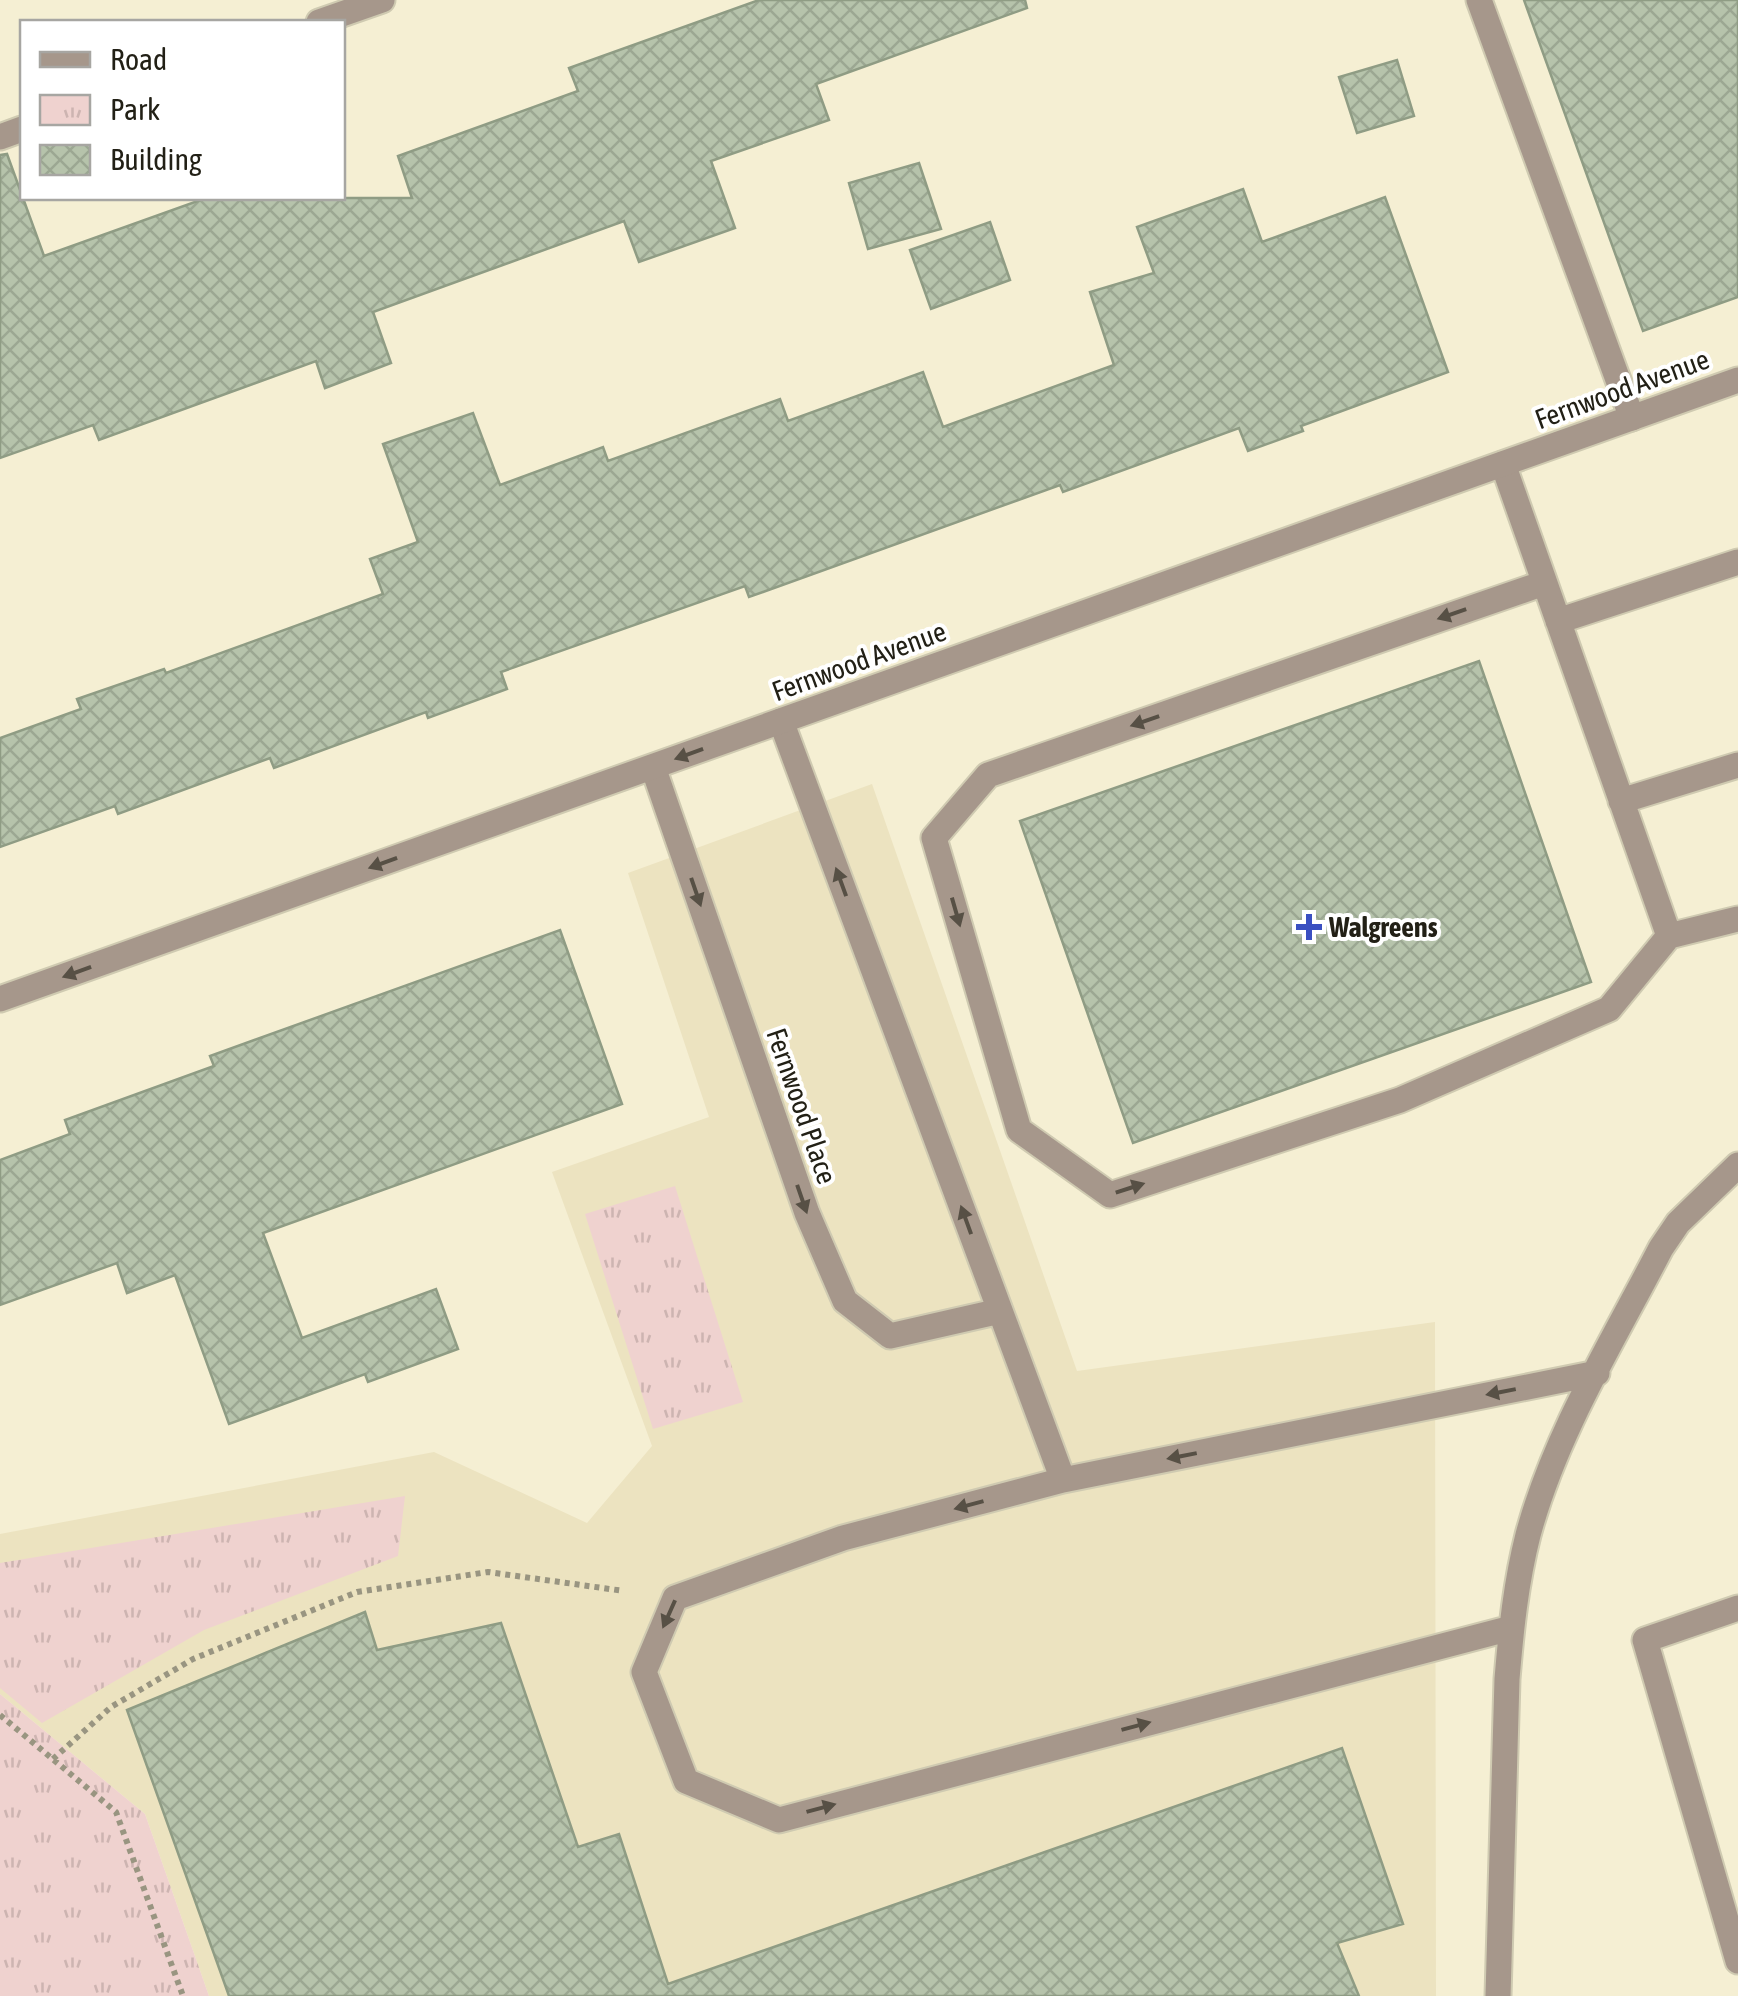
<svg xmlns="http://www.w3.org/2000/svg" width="1738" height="1996" font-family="'Asap Condensed',sans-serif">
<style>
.built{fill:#ece3c0}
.park{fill:url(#park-tufts)}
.building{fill:url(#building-cross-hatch);stroke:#8f9c84;stroke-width:2.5}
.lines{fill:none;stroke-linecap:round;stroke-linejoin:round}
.service-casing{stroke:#cfcab1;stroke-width:29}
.minor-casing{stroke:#cfcab1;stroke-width:29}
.tertiary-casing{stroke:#cfcab1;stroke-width:29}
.path{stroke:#999581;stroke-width:6;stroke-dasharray:5 5;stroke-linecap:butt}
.service{stroke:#a6978b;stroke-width:25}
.minor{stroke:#a6978b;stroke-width:25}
.tertiary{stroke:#a6978b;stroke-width:25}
.oneway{fill:#575045}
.poi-dot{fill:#3a4fc1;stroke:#fff;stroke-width:4}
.labels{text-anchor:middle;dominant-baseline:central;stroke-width:8;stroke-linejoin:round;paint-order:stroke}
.street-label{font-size:28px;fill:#222016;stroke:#fff}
.poi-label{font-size:28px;font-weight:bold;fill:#222016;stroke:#fff;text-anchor:start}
</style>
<defs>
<pattern id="park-tufts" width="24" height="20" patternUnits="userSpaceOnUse" patternTransform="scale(2.5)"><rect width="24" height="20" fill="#efd2cf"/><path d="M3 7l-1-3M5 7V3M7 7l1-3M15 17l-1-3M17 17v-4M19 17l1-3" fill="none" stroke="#cdb4b1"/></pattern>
<pattern id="building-cross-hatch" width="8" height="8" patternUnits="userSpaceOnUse" patternTransform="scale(2.5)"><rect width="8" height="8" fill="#b6c3ab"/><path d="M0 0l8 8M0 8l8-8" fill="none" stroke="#9ca792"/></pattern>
</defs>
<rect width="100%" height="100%" fill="#f5efd3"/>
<path class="built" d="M 872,784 L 1077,1371 L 1435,1322 L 1436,1996 L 209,1996 L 145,1814 L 0,1694 L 0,1534 L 434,1452 L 587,1523 L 652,1446 L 552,1172 L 709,1117 L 628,873 Z"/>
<path class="park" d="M 675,1186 L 743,1402 L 653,1429 L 585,1214 Z
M 405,1496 L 398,1556 L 204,1630 L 42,1723 L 0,1688 L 0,1563 Z
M 0,1694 L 145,1814 L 209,1996 L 0,1996 Z"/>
<path class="building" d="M 759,0 L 1025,0 L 1027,8 L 816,84 L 829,120 L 711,161 L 735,228 L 639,262 L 624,221 L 373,312 L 391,363 L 325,388 L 316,361 L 99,440 L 93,425 L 0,458 L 0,155 L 7,154 L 44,256 L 206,198 L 412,198 L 398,156 L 578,91 L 569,68 Z
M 1524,0 L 1738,0 L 1738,297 L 1643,331 Z
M 1397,60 L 1414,116 L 1357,133 L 1339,77 Z
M 919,163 L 941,229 L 868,249 L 849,183 Z
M 1243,189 L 1262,242 L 1385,197 L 1448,372 L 1301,426 L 1303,431 L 1248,451 L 1239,428 L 1063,492 L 1060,485 L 749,597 L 745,586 L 501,672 L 507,689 L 428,718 L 426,712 L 274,768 L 270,758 L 118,814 L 115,806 L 0,847 L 0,738 L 81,709 L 77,699 L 164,669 L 166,673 L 383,594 L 370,559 L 418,542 L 383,444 L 473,413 L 500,485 L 603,447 L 608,461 L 780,399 L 788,421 L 923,372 L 943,427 L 1114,365 L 1090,292 L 1154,273 L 1137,227 Z
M 990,222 L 1010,280 L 931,309 L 910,250 Z
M 1479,661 L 1591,982 L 1133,1143 L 1020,821 Z
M 560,930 L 622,1104 L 263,1233 L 302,1338 L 436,1289 L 458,1349 L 368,1382 L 365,1374 L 229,1424 L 175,1275 L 127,1293 L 117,1263 L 0,1305 L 0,1160 L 70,1134 L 65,1120 L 214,1066 L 210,1056 Z
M 365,1612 L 377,1650 L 501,1623 L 578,1847 L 619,1834 L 668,1984 L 1342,1748 L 1403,1924 L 1337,1943 L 1359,1996 L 229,1996 L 127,1710 Z"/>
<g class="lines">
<defs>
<path id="service" d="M 1479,0 L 1632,418
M 1503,464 L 1669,936
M 1544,583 L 988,775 L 934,838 L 1019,1130 L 1110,1195 L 1400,1100 L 1609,1009 L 1669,936 L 1738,919
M 1558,621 L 1738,562
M 781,721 L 1063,1480
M 653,767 L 807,1213 L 845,1301 L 890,1336 L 1000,1311
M 1621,801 L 1738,765
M 1738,1608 L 1645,1640 L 1738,1961
M 1511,1628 L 779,1820 L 686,1781 L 644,1672 L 675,1598 L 843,1538 L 1063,1480 L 1597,1373
M 1498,1996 L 1507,1679 C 1511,1631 1516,1582 1528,1535 C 1555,1434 1613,1341 1661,1248 L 1678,1223 L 1738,1165"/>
<path id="minor" d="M 0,999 L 1738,380"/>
<path id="tertiary" d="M 319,22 L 382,0
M 0,137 L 22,129"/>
</defs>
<use href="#service" class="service-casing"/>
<use href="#minor" class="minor-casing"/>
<use href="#tertiary" class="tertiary-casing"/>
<path class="path" d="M 0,1715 L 116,1812 L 183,1996
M 53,1759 L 111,1707 L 193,1659 L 357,1592 L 488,1572 L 624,1591"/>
<use href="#service" class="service"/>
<use href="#minor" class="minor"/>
<use href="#tertiary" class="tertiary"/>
</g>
<defs><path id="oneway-solid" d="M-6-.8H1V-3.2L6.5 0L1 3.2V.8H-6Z" transform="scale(2.5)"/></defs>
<g class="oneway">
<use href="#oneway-solid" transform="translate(1452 614) rotate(161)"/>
<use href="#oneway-solid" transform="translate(1145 721) rotate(161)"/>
<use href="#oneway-solid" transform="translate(689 754) rotate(160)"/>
<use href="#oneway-solid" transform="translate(383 863) rotate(160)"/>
<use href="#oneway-solid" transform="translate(841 882) rotate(-110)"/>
<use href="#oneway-solid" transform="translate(696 892) rotate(71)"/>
<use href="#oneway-solid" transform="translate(956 912) rotate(74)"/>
<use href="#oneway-solid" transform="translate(77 972) rotate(160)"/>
<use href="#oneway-solid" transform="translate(1130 1188) rotate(-18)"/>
<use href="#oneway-solid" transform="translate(802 1199) rotate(71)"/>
<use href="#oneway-solid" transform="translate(966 1220) rotate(-110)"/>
<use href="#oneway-solid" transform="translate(1501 1392) rotate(169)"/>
<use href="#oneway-solid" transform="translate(1182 1456) rotate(169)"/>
<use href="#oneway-solid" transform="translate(969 1505) rotate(165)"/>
<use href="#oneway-solid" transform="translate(669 1614) rotate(114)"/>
<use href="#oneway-solid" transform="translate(1136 1726) rotate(-15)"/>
<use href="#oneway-solid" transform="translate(821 1808) rotate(-15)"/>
</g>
<path class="poi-dot" d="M1304 912h10v10h10v10h-10v10h-10v-10h-10v-10h10z"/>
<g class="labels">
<g class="street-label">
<text transform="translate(1622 389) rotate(-20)">Fernwood Avenue</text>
<text transform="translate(859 661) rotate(-20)">Fernwood Avenue</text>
<text transform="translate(802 1106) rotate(71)">Fernwood Place</text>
</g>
<g class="poi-label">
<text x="1329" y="927">Walgreens</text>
</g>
</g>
<rect x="20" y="20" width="325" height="180" fill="#ffffff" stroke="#a7a6a2" stroke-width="2.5"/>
<rect x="40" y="52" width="50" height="15" fill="#a6978b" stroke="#a7a6a2" stroke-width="2.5"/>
<text x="110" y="70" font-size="30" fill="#222016">Road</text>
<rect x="40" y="95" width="50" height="30" fill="url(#park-tufts)" stroke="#a7a6a2" stroke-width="2.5"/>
<text x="110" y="120" font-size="30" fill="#222016">Park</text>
<rect x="40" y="145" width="50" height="30" fill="url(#building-cross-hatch)" stroke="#a7a6a2" stroke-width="2.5"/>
<text x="110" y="170" font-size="30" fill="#222016">Building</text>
</svg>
